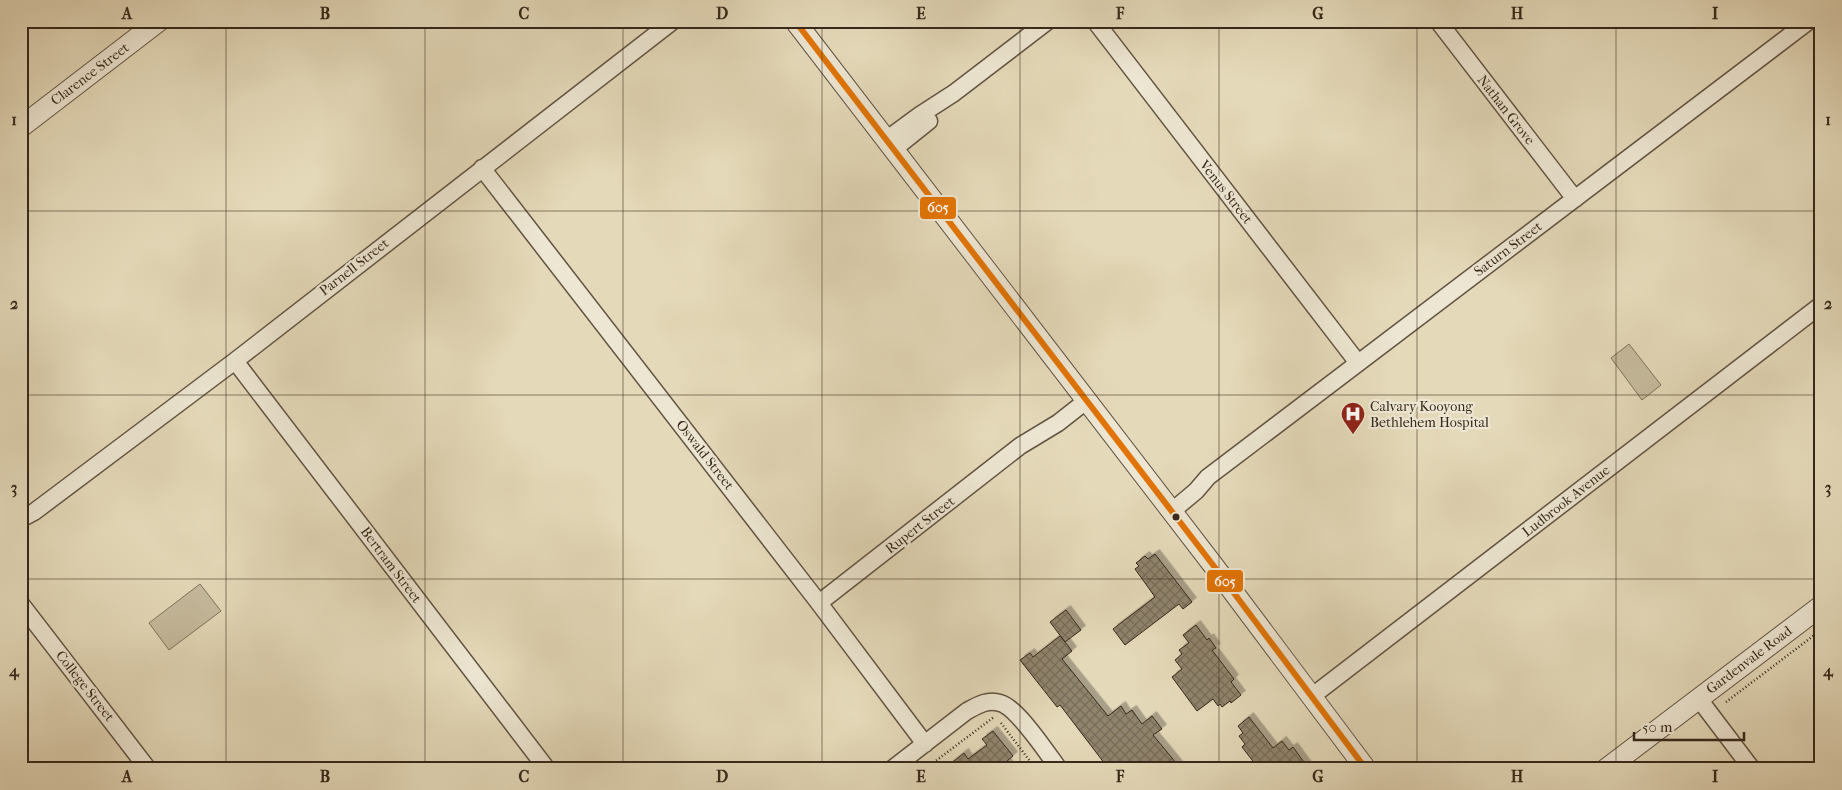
<svg xmlns="http://www.w3.org/2000/svg" width="1842" height="790" font-family="'IM FELL French Canon',serif">
<style>
.park{fill:#c6bb9e;stroke:#7e725c}
.building{fill:url(#building-cross-hatch);stroke:#36281b;filter:url(#shadow)}
.lines{fill:none;stroke-linecap:round;stroke-linejoin:round}
.minor-casing{stroke:#625442;stroke-width:19}
.tertiary-casing{stroke:#625442;stroke-width:22}
.path{stroke:#36281b;stroke-width:2.5;stroke-dasharray:1 2.5;stroke-linecap:butt}
.minor{stroke:#ede6d2;stroke-width:16}
.tertiary{stroke:#ede6d2;stroke-width:20}
.bus-1-casing{stroke:#ede6d2;stroke-width:10}
.bus-1{stroke:#e17404;stroke-width:6}
.grid{fill:none;stroke:#36281b;stroke-width:1;stroke-opacity:0.55}
.bus-dot{fill:#36281b;stroke:#ede6d2;stroke-width:2}
.labels{text-anchor:middle;dominant-baseline:central;stroke-width:4.5;stroke-linejoin:round;paint-order:stroke}
.street-label{font-size:14px;fill:#36281b;stroke:#ede6d2}
.poi-label{font-size:14px;fill:#36281b;stroke:#ede6d2;text-anchor:start}
.line-badge{stroke:#ede6d2;stroke-width:2}
.badge-label{font-size:14px;text-anchor:middle;font-weight:bold;fill:#fff}
.neatline{fill:none;stroke:#36281b;stroke-width:2}
.grid-label{font-size:16px;text-anchor:middle;font-weight:bold;fill:#36281b}
</style>
<defs>
<pattern id="building-cross-hatch" width="8" height="8" patternUnits="userSpaceOnUse" patternTransform="scale(1.25)"><rect width="8" height="8" fill="#90846d"/><path d="M0 0l8 8M0 8l8-8" fill="none" stroke="#766c59"/></pattern>
<filter id="shadow"><feDropShadow dx="4.5" dy="-4.5" stdDeviation="0" flood-color="#0004"/></filter>
</defs>
<rect width="100%" height="100%" fill="#e4d9b9"/>
<filter id="stains"><feTurbulence type="fractalNoise" baseFrequency=".004" numOctaves="4"/><feColorMatrix values="0 0 0 0 .2 0 0 0 0 .09 0 0 0 0 .02 0 0 0 .5 -.17"/></filter>
<radialGradient id="worn" r=".72"><stop offset=".6" stop-color="#630" stop-opacity="0"/><stop offset="1" stop-color="#630" stop-opacity=".3"/></radialGradient>
<path class="park" d="M 1629,344 L 1661,385 L 1642,400 L 1611,358 Z
M 200,584 L 221,611 L 169,650 L 149,623 Z"/>
<path class="building" d="M 1155,554 L 1192,602 L 1183,609 L 1179,604 L 1125,645 L 1113,629 L 1155,597 L 1135,569 L 1139,566 L 1136,563 L 1145,556 L 1148,559 Z
M 1066,610 L 1081,630 L 1065,642 L 1072,651 L 1062,659 L 1108,716 L 1121,706 L 1126,714 L 1132,710 L 1142,724 L 1152,716 L 1162,729 L 1153,735 L 1181,769 L 1116,769 L 1112,764 L 1108,768 L 1060,705 L 1057,707 L 1020,660 L 1030,653 L 1033,657 L 1060,636 L 1065,642 L 1050,622 Z
M 1196,625 L 1207,640 L 1209,638 L 1216,648 L 1212,650 L 1234,679 L 1231,682 L 1241,695 L 1231,703 L 1230,701 L 1222,707 L 1220,704 L 1218,706 L 1213,699 L 1197,711 L 1172,677 L 1182,669 L 1175,660 L 1182,654 L 1179,650 L 1189,643 L 1183,635 Z
M 1249,717 L 1273,748 L 1282,741 L 1289,750 L 1293,747 L 1309,769 L 1259,769 L 1242,747 L 1245,744 L 1239,736 L 1243,733 L 1238,726 Z
M 993,731 L 1013,756 L 1006,762 L 1011,769 L 944,769 L 964,753 L 968,759 L 987,745 L 982,739 Z"/>
<g class="lines">
<defs>
<path id="minor" d="M 1095,21 L 1358,363
M 1438,21 L 1575,199
M 886,140 L 920,115 L 954,93 L 1048,21
M 894,149 L 929,121
M 482,168 L 819,603 L 925,744
M 235,361 L 547,769
M 1171,512 L 1196,491 L 1208,477 L 1809,21
M 21,519 L 34,512 L 235,361 L 673,21
M 819,603 L 1020,446 L 1058,423 L 1086,401
M 21,604 L 148,769
M 1311,697 L 1821,305
M 1699,699 L 1752,769
M 892,769 L 967,711 C 978,705 988,699 1000,703 C 1017,707 1047,753 1059,769"/>
<path id="tertiary" d="M 795,21 L 1213,565 L 1366,769
M 21,127 L 159,21
M 1606,769 L 1821,606"/>
</defs>
<use href="#minor" class="minor-casing"/>
<use href="#tertiary" class="tertiary-casing"/>
<path class="path" d="M 1726,702 L 1821,630
M 1001,723 L 1036,769
M 925,769 L 994,717"/>
<use href="#minor" class="minor"/>
<use href="#tertiary" class="tertiary"/>
<defs>
<path id="bus-1" d="M 795,21 L 1213,565 L 1366,769"/>
</defs>
<use href="#bus-1" class="bus-1-casing"/>
<use href="#bus-1" class="bus-1"/>
</g>
<path class="grid" d="M 226,21 L 226,769M 425,21 L 425,769M 623,21 L 623,769M 822,21 L 822,769M 1020,21 L 1020,769M 1219,21 L 1219,769M 1417,21 L 1417,769M 1616,21 L 1616,769M 21,211 L 1821,211M 21,395 L 1821,395M 21,579 L 1821,579"/>
<defs>
<symbol id="hospital-pin" viewBox="-11 -11 22 30"><path d="M0 17L-7.5 6A9.5 9.5 0 1 1 7.5 6Z" fill="#8f2418" stroke="#ede6d2"/><path d="M-5-5h3v3.5h4V-5h3V5h-3V1.5h-4V5h-3Z" fill="#fff"/></symbol>
</defs>
<g fill-rule="evenodd">
<use href="#hospital-pin" x="1339" y="400" width="28" height="38"/>
</g>
<circle class="bus-dot" cx="1176" cy="517" r="4.5"/>
<g class="labels">
<g class="street-label">
<text transform="translate(90 74) rotate(-37)">Clarence Street</text>
<text transform="translate(1506 110) rotate(52)">Nathan Grove</text>
<text transform="translate(1226 192) rotate(52)">Venus Street</text>
<text transform="translate(1508 249) rotate(-37)">Saturn Street</text>
<text transform="translate(354 267) rotate(-38)">Parnell Street</text>
<text transform="translate(705 455) rotate(52)">Oswald Street</text>
<text transform="translate(1566 501) rotate(-38)">Ludbrook Avenue</text>
<text transform="translate(920 525) rotate(-38)">Rupert Street</text>
<text transform="translate(391 565) rotate(53)">Bertram Street</text>
<text transform="translate(1749 660) rotate(-37)">Gardenvale Road</text>
<text transform="translate(85 686) rotate(52)">College Street</text>
</g>
<g class="poi-label">
<text x="1370" y="406">Calvary Kooyong<tspan x="1370" dy="16">Bethlehem Hospital</tspan></text>
</g>
</g>
<g class="line-badge">
<rect x="919" y="196" width="38" height="24" rx="5" fill="#e17404"/>
<rect x="1206" y="569" width="38" height="24" rx="5" fill="#e17404"/>
</g>
<g class="badge-label">
<text x="938" y="212">605</text>
<text x="1225" y="586">605</text>
</g>
<rect width="1842" height="790" fill="none" stroke="#e4d9b9" stroke-width="55"/>
<path d="M1634 732v8h110v-8" fill="none" stroke="#36281b" stroke-width="2.5"/>
<text x="1642" y="732" font-size="15" fill="#36281b" stroke="#ede6d2" stroke-width="4" paint-order="stroke">50 m</text>
<rect x="28" y="28" width="1786" height="734" class="neatline"/>
<g class="grid-label">
<text x="127" y="19">A</text>
<text x="325" y="19">B</text>
<text x="524" y="19">C</text>
<text x="722" y="19">D</text>
<text x="921" y="19">E</text>
<text x="1120" y="19">F</text>
<text x="1318" y="19">G</text>
<text x="1517" y="19">H</text>
<text x="1715" y="19">I</text>
<text x="14" y="125">1</text>
<text x="1828" y="125">1</text>
<text x="14" y="309">2</text>
<text x="1828" y="309">2</text>
<text x="14" y="493">3</text>
<text x="1828" y="493">3</text>
<text x="14" y="676">4</text>
<text x="1828" y="676">4</text>
<text x="127" y="782">A</text>
<text x="325" y="782">B</text>
<text x="524" y="782">C</text>
<text x="722" y="782">D</text>
<text x="921" y="782">E</text>
<text x="1120" y="782">F</text>
<text x="1318" y="782">G</text>
<text x="1517" y="782">H</text>
<text x="1715" y="782">I</text>
</g>
<rect width="100%" height="100%" filter="url(#stains)"/>
<rect width="100%" height="100%" fill="url(#worn)"/>
</svg>
